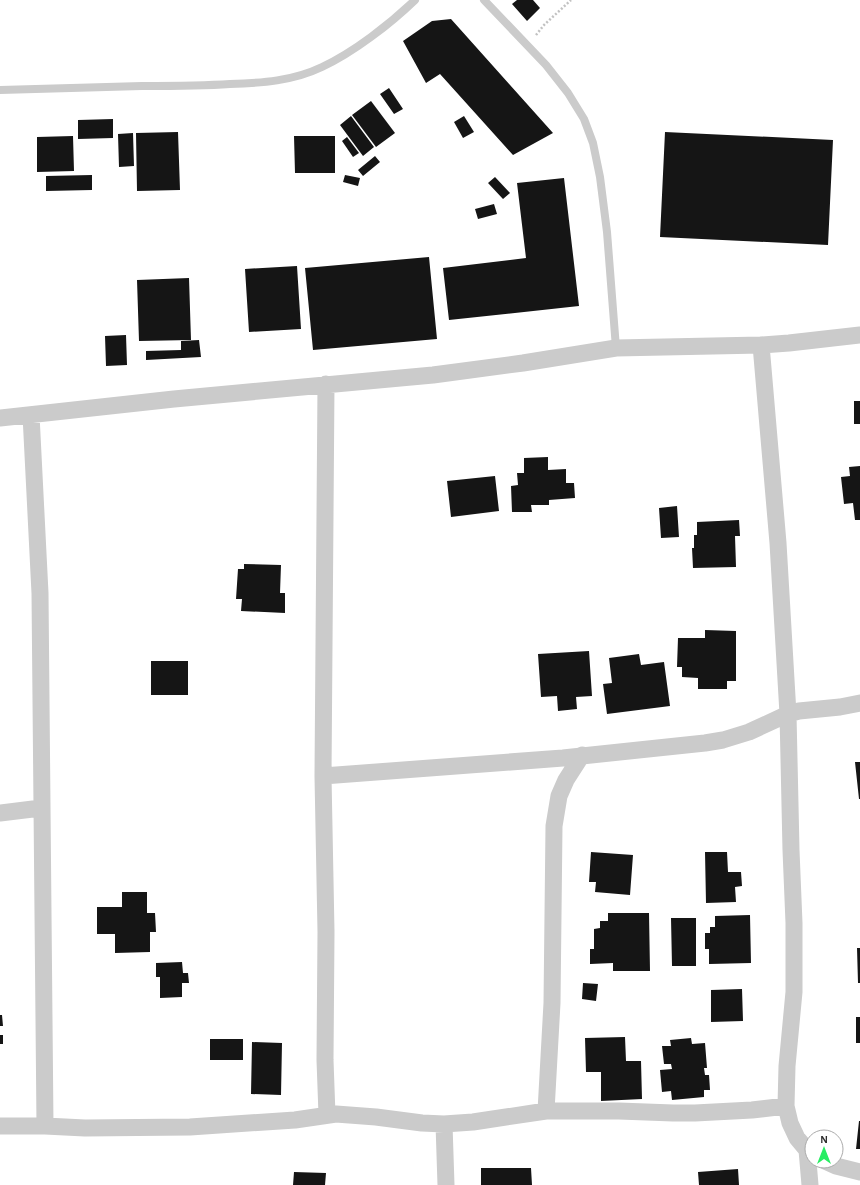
<svg xmlns="http://www.w3.org/2000/svg" width="860" height="1185" font-family="'Alegreya Sans',sans-serif">
<style>
.building{fill:#151515}
.lines{fill:none;stroke-linecap:round;stroke-linejoin:round}
.path{stroke:#c2c2c2;stroke-width:2.5;stroke-dasharray:2 2;stroke-linecap:butt}
.lane{stroke:#cbcbcb;stroke-width:8}
.street{stroke:#cbcbcb;stroke-width:17}
</style>
<rect width="100%" height="100%" fill="#fff"/>
<path class="building" d="M 517,0 L 533,0 L 540,8 L 527,21 L 512,4 Z
M 451,19 L 553,133 L 513,155 L 440,74 L 426,83 L 403,41 L 432,21 Z
M 389,88 L 403,109 L 394,114 L 380,94 Z
M 371,101 L 395,133 L 376,147 L 352,115 Z
M 351,116 L 374,147 L 363,156 L 340,125 Z
M 464,116 L 474,132 L 463,138 L 454,122 Z
M 113,119 L 113,138 L 78,139 L 78,120 Z
M 178,132 L 180,190 L 137,191 L 136,133 Z
M 665,132 L 833,140 L 828,245 L 660,237 Z
M 133,133 L 134,166 L 119,167 L 118,134 Z
M 73,136 L 74,171 L 37,172 L 37,137 Z
M 294,136 L 335,136 L 335,173 L 295,173 Z
M 347,137 L 359,153 L 353,157 L 342,141 Z
M 375,156 L 380,162 L 363,176 L 358,170 Z
M 92,175 L 92,190 L 46,191 L 46,176 Z
M 345,175 L 360,178 L 358,186 L 343,182 Z
M 495,177 L 510,193 L 503,199 L 488,183 Z
M 564,178 L 579,306 L 449,320 L 443,268 L 526,258 L 517,183 Z
M 494,204 L 497,214 L 478,219 L 475,209 Z
M 429,257 L 437,339 L 313,350 L 305,268 Z
M 297,266 L 301,329 L 249,332 L 245,269 Z
M 189,278 L 191,340 L 139,341 L 137,280 Z
M 126,335 L 127,365 L 106,366 L 105,336 Z
M 199,340 L 201,357 L 146,360 L 146,351 L 181,350 L 181,341 Z
M 854,401 L 860,401 L 860,424 L 854,424 Z
M 548,457 L 548,470 L 566,469 L 566,483 L 574,483 L 575,498 L 549,500 L 549,505 L 531,505 L 532,512 L 512,512 L 511,486 L 518,485 L 517,473 L 524,473 L 524,458 Z
M 860,466 L 860,520 L 855,520 L 853,503 L 844,504 L 841,477 L 850,476 L 849,467 Z
M 495,476 L 499,511 L 451,517 L 447,481 Z
M 677,506 L 679,537 L 661,538 L 659,508 Z
M 739,520 L 740,536 L 735,536 L 736,567 L 693,568 L 692,548 L 694,548 L 694,535 L 697,535 L 697,522 Z
M 244,564 L 281,565 L 280,593 L 285,593 L 285,613 L 241,611 L 242,599 L 236,599 L 238,569 L 244,569 Z
M 705,630 L 736,631 L 736,681 L 727,681 L 727,689 L 698,689 L 698,678 L 682,677 L 682,667 L 677,667 L 678,638 L 705,638 Z
M 589,651 L 592,696 L 576,697 L 577,709 L 558,711 L 557,696 L 541,697 L 538,654 Z
M 639,654 L 641,665 L 664,662 L 670,706 L 607,714 L 603,684 L 612,683 L 609,658 Z
M 151,661 L 188,661 L 188,695 L 151,695 Z
M 855,762 L 860,762 L 860,799 L 859,799 Z
M 591,852 L 633,855 L 630,895 L 595,892 L 596,882 L 589,882 Z
M 705,852 L 727,852 L 728,872 L 741,872 L 742,886 L 735,887 L 736,902 L 706,903 Z
M 122,892 L 147,892 L 147,913 L 155,913 L 156,932 L 150,932 L 150,952 L 115,953 L 115,934 L 97,934 L 97,907 L 122,907 Z
M 608,913 L 649,913 L 650,971 L 613,971 L 613,963 L 590,964 L 590,949 L 594,949 L 594,929 L 600,928 L 600,921 L 608,921 Z
M 750,915 L 751,963 L 709,964 L 709,949 L 705,949 L 705,933 L 710,933 L 710,927 L 715,927 L 715,916 Z
M 671,918 L 696,918 L 696,966 L 672,966 Z
M 857,948 L 860,948 L 860,983 L 858,983 Z
M 182,962 L 183,973 L 188,973 L 189,983 L 182,983 L 182,997 L 160,998 L 160,977 L 156,977 L 156,963 Z
M 583,983 L 598,984 L 596,1001 L 582,999 Z
M 742,989 L 743,1021 L 711,1022 L 711,990 Z
M 0,1015 L 2,1015 L 3,1026 L 0,1026 Z
M 856,1017 L 860,1017 L 860,1043 L 856,1043 Z
M 0,1035 L 3,1035 L 3,1044 L 0,1044 Z
M 625,1037 L 626,1061 L 641,1061 L 642,1099 L 601,1101 L 601,1072 L 586,1072 L 585,1038 Z
M 691,1038 L 692,1044 L 705,1043 L 707,1068 L 704,1068 L 705,1075 L 709,1075 L 710,1090 L 704,1090 L 704,1097 L 672,1100 L 671,1091 L 662,1092 L 660,1070 L 672,1069 L 671,1064 L 664,1064 L 662,1046 L 671,1046 L 670,1040 Z
M 210,1039 L 243,1039 L 243,1060 L 210,1060 Z
M 252,1042 L 282,1043 L 281,1095 L 251,1094 Z
M 859,1121 L 860,1121 L 860,1149 L 856,1149 Z
M 481,1168 L 531,1168 L 532,1185 L 481,1185 Z
M 738,1169 L 739,1185 L 699,1185 L 698,1172 Z
M 294,1172 L 326,1173 L 325,1185 L 293,1185 Z"/>
<g class="lines">
<path class="path" d="M 536,35 L 544,25 L 571,0"/>
<path class="lane" d="M 484,0 L 546,65 L 568,93 L 584,119 L 593,143 L 600,177 L 607,232 L 616,348
M 0,90 C 47,89 95,87 142,86 C 172,86 201,86 230,84 C 262,83 293,81 322,67 C 354,52 390,24 415,0"/>
<path class="street" d="M 761,345 L 778,543 L 788,714 L 791,850 L 794,923 L 794,992 L 787,1066 L 786,1106 L 790,1123 L 797,1138 L 807,1150 L 812,1154
M 326,384 L 323,776 L 326,932 L 325,1060 L 327,1115
M 31,415 L 40,593 L 45,1126
M 0,418 L 174,399 L 433,375 L 523,363 L 616,348 L 761,345 L 789,343 L 860,335
M 323,776 L 563,758 L 705,743 L 723,740 L 749,732 L 788,714 L 799,711 L 840,707 L 860,703
M 0,813 L 41,808
M 546,1111 L 552,1003 L 554,826 L 559,796 L 566,780 L 582,755
M 444,1124 L 446,1185
M 0,1126 L 45,1126 L 85,1128 L 190,1127 L 295,1120 L 336,1114 L 376,1117 L 422,1123 L 444,1124 L 473,1122 L 546,1111 L 619,1111 L 673,1113 L 695,1113 L 752,1110 L 786,1106
M 807,1150 L 810,1185
M 825,1161 L 836,1166 L 860,1172"/>
</g>
<g transform="translate(824 1149)"><circle r="19" fill="#ffffff" stroke="#ababab"/>
<path d="M0-3L7 15L0 10L-7 15Z" fill="#28ed63"/>
<text y="-6" font-size="11" font-weight="bold" text-anchor="middle" fill="#2e2e2e">N</text>
</g>
</svg>
